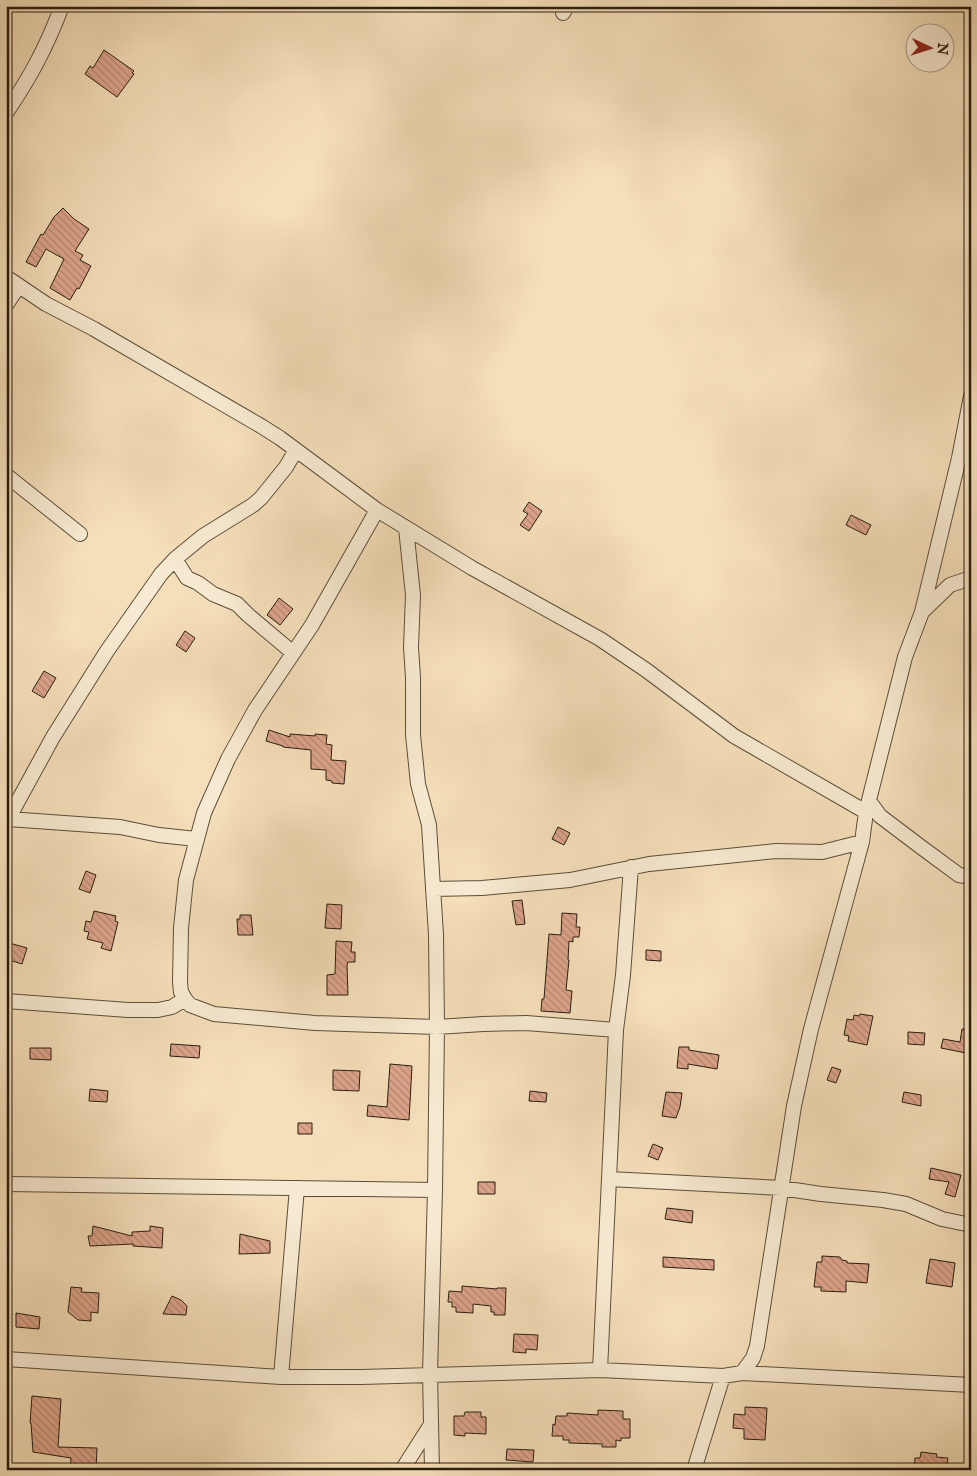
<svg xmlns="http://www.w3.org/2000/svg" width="977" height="1476" font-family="'IM FELL English',serif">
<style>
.building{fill:url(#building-back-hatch);stroke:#281d0e}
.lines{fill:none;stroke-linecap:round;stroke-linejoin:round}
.minor-casing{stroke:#5b4e39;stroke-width:16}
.minor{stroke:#f8ead2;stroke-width:14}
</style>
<defs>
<pattern id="building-back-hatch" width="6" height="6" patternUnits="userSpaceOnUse" patternTransform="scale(1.25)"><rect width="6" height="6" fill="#dea58c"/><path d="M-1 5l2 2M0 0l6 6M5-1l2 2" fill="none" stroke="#b48671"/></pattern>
</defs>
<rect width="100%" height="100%" fill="#f5dfba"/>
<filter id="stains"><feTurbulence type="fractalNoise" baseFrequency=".004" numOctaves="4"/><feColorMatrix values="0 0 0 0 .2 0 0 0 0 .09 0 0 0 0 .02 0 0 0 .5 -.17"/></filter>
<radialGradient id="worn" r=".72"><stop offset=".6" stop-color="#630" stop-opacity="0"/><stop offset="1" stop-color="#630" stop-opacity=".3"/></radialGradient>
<path class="building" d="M 104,50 L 134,71 L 132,73 L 134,74 L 117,97 L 85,74 L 90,66 L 93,68 Z
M 63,208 L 74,219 L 89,229 L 75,251 L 83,255 L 80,260 L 91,266 L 79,289 L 77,288 L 70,300 L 50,288 L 64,259 L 46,249 L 36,267 L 26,262 L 41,234 L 43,235 L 54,217 Z
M 529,502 L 542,511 L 529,531 L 520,525 L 528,514 L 523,511 Z
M 851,515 L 871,525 L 866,535 L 846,525 Z
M 279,598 L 293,609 L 280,625 L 267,615 Z
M 185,631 L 195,638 L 186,652 L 176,645 Z
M 44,671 L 56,678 L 44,698 L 32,691 Z
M 269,730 L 290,737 L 290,734 L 315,736 L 315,734 L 327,735 L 326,744 L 332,745 L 331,760 L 346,761 L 344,784 L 332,783 L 332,781 L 326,780 L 326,770 L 311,769 L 311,750 L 283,747 L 283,746 L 266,741 Z
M 558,827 L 570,833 L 564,845 L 552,839 Z
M 86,871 L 96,875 L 90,893 L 79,889 Z
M 522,900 L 525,924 L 516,925 L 512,901 Z
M 327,904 L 342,905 L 341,929 L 325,928 Z
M 94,911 L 116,916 L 115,921 L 118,922 L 111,951 L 101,948 L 103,943 L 87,939 L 89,932 L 84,931 L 86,921 L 91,922 Z
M 562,913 L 577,914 L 576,927 L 580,927 L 579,937 L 573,937 L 573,942 L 569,941 L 568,960 L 569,960 L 566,990 L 572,991 L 570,1013 L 541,1011 L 542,999 L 544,999 L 549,934 L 561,935 Z
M 240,915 L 251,915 L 253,935 L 238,935 L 237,919 L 240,919 Z
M 336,941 L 352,942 L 351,952 L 355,952 L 355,962 L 348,962 L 347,965 L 348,995 L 327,995 L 327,975 L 335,974 Z
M 6,942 L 27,948 L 22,964 L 6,959 Z
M 646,950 L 661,951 L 661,961 L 646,960 Z
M 860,1014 L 873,1016 L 867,1045 L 848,1041 L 849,1036 L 844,1035 L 847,1019 L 853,1020 L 854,1015 L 859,1016 Z
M 962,1029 L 971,1030 L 971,1054 L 941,1048 L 943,1039 L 960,1042 Z
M 908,1032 L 925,1033 L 924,1045 L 908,1044 Z
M 171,1044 L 200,1046 L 199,1058 L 170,1056 Z
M 679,1047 L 689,1047 L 689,1050 L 719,1055 L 717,1069 L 688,1064 L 688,1069 L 677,1068 Z
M 30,1048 L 51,1048 L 51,1060 L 30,1059 Z
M 390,1064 L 412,1066 L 409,1120 L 367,1116 L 368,1105 L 387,1107 Z
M 832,1067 L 841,1070 L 836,1083 L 827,1080 Z
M 333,1070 L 360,1071 L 359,1091 L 333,1090 Z
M 90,1089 L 108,1091 L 107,1102 L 89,1101 Z
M 530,1091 L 547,1093 L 546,1102 L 529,1101 Z
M 666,1092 L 682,1093 L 680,1107 L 676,1118 L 662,1116 Z
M 904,1092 L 921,1095 L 921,1106 L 902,1102 Z
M 298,1123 L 312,1123 L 312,1134 L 298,1134 Z
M 653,1144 L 663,1148 L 658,1160 L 648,1156 Z
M 931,1168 L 961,1175 L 955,1197 L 945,1194 L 949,1182 L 929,1179 Z
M 478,1182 L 495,1182 L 495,1194 L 478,1194 Z
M 667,1208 L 693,1211 L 692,1223 L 665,1219 Z
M 93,1226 L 132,1236 L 132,1232 L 150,1231 L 150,1226 L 163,1228 L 162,1248 L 133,1246 L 133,1244 L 90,1246 L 88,1236 L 92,1236 Z
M 240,1234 L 270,1241 L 270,1253 L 239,1254 Z
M 822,1256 L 840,1257 L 842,1260 L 847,1261 L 847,1263 L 869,1264 L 867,1283 L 846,1281 L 846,1292 L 821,1291 L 821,1287 L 814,1287 L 817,1262 L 822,1262 Z
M 663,1257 L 714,1260 L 714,1270 L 663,1267 Z
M 930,1259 L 955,1263 L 952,1287 L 926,1283 Z
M 462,1286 L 497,1289 L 497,1288 L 506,1288 L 505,1315 L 494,1315 L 494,1312 L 491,1312 L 491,1306 L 473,1304 L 473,1313 L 456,1312 L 456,1307 L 452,1307 L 452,1302 L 448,1302 L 449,1291 L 462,1292 Z
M 71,1287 L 82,1288 L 81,1292 L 99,1293 L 98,1313 L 91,1312 L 91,1321 L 78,1320 L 68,1312 Z
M 172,1296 L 181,1300 L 187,1306 L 186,1315 L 163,1314 Z
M 16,1313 L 40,1317 L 39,1329 L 16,1327 Z
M 514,1334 L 538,1335 L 537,1350 L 526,1349 L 526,1353 L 513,1352 Z
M 32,1396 L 61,1399 L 58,1447 L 97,1448 L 96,1470 L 70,1470 L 71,1458 L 33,1452 L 31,1423 L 30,1423 Z
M 745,1407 L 767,1408 L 765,1440 L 744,1439 L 744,1429 L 733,1428 L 734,1414 L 745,1415 Z
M 598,1410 L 623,1411 L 623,1419 L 630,1419 L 630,1438 L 621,1438 L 621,1441 L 616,1440 L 616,1447 L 602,1447 L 602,1444 L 569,1443 L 569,1440 L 563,1440 L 563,1436 L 552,1436 L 553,1424 L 555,1425 L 556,1416 L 567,1416 L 567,1413 L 598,1415 Z
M 465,1412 L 481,1412 L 481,1417 L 486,1417 L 486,1434 L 465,1433 L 465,1436 L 454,1435 L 454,1416 L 464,1416 Z
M 507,1449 L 534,1450 L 533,1462 L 506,1460 Z
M 921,1452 L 937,1454 L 936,1457 L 948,1458 L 946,1470 L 914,1470 L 915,1458 L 920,1458 Z"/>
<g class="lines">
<defs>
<path id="minor" d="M 563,13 L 567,6
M 6,113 C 31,76 46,48 62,6
M 6,277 L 46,304 L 94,329 L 261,426 L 280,438 L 377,510 L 472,568 L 600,639 L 646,670 L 734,736 L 866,812
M 6,305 L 18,287
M 6,475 L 80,534
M 377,510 L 312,625 L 255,710 L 228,759 L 204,813 L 186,880 L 181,928 L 180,982 L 181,992 L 185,999 L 190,1005 L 214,1014 L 315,1023 L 437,1027 L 483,1024 L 526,1023 L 616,1030
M 406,528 L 413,595 L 411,647 L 413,678 L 413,735 L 418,784 L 429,825 L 436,935 L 437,1027 L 435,1190 L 430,1374 L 432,1470
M 175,559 L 187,578 L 198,583 L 213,594 L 237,604 L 248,615 L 292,652
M 923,611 L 950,585 L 971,578
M 869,801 L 880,816 L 921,847 L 959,875 L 971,877
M 8,819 L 120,827 L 159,835 L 196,839
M 6,823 L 53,737 L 107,651 L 161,574 L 175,559 L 203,536 L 253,505 L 261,498 L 286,467 L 296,450
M 433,889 L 482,888 L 570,880 L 649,864 L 776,851 L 822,852 L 862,842
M 6,1001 L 128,1010 L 158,1010 L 172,1007 L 185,999
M 609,1179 L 781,1188 L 821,1194 L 883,1200 L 906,1204 L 942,1219 L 971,1225
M 6,1184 L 435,1190
M 6,1359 L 281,1377 L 361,1377 L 600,1370 L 723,1376 L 742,1373 L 753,1358 L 757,1346 L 794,1106 L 811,1029 L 862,842 L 866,812 L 905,657 L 922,612 L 959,458 L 971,396
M 600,1370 L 616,1030 L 623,975 L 631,867
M 742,1373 L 971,1385
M 281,1377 L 297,1188
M 402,1470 L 430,1426
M 694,1470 L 723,1376"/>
</defs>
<use href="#minor" class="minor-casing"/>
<use href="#minor" class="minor"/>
</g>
<rect width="977" height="1476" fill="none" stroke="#f5dfba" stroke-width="25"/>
<rect x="8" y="8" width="962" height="1461" fill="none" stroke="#281d0e" stroke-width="2.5"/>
<rect x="12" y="12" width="952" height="1451" fill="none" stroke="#281d0e"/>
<g transform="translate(930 48) rotate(94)"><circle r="24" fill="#f8ead2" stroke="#a59884"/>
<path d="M0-4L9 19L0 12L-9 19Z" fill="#8f2418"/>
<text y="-8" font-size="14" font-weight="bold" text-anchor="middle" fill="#281d0e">N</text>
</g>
<rect width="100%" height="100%" filter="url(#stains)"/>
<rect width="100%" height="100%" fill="url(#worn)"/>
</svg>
